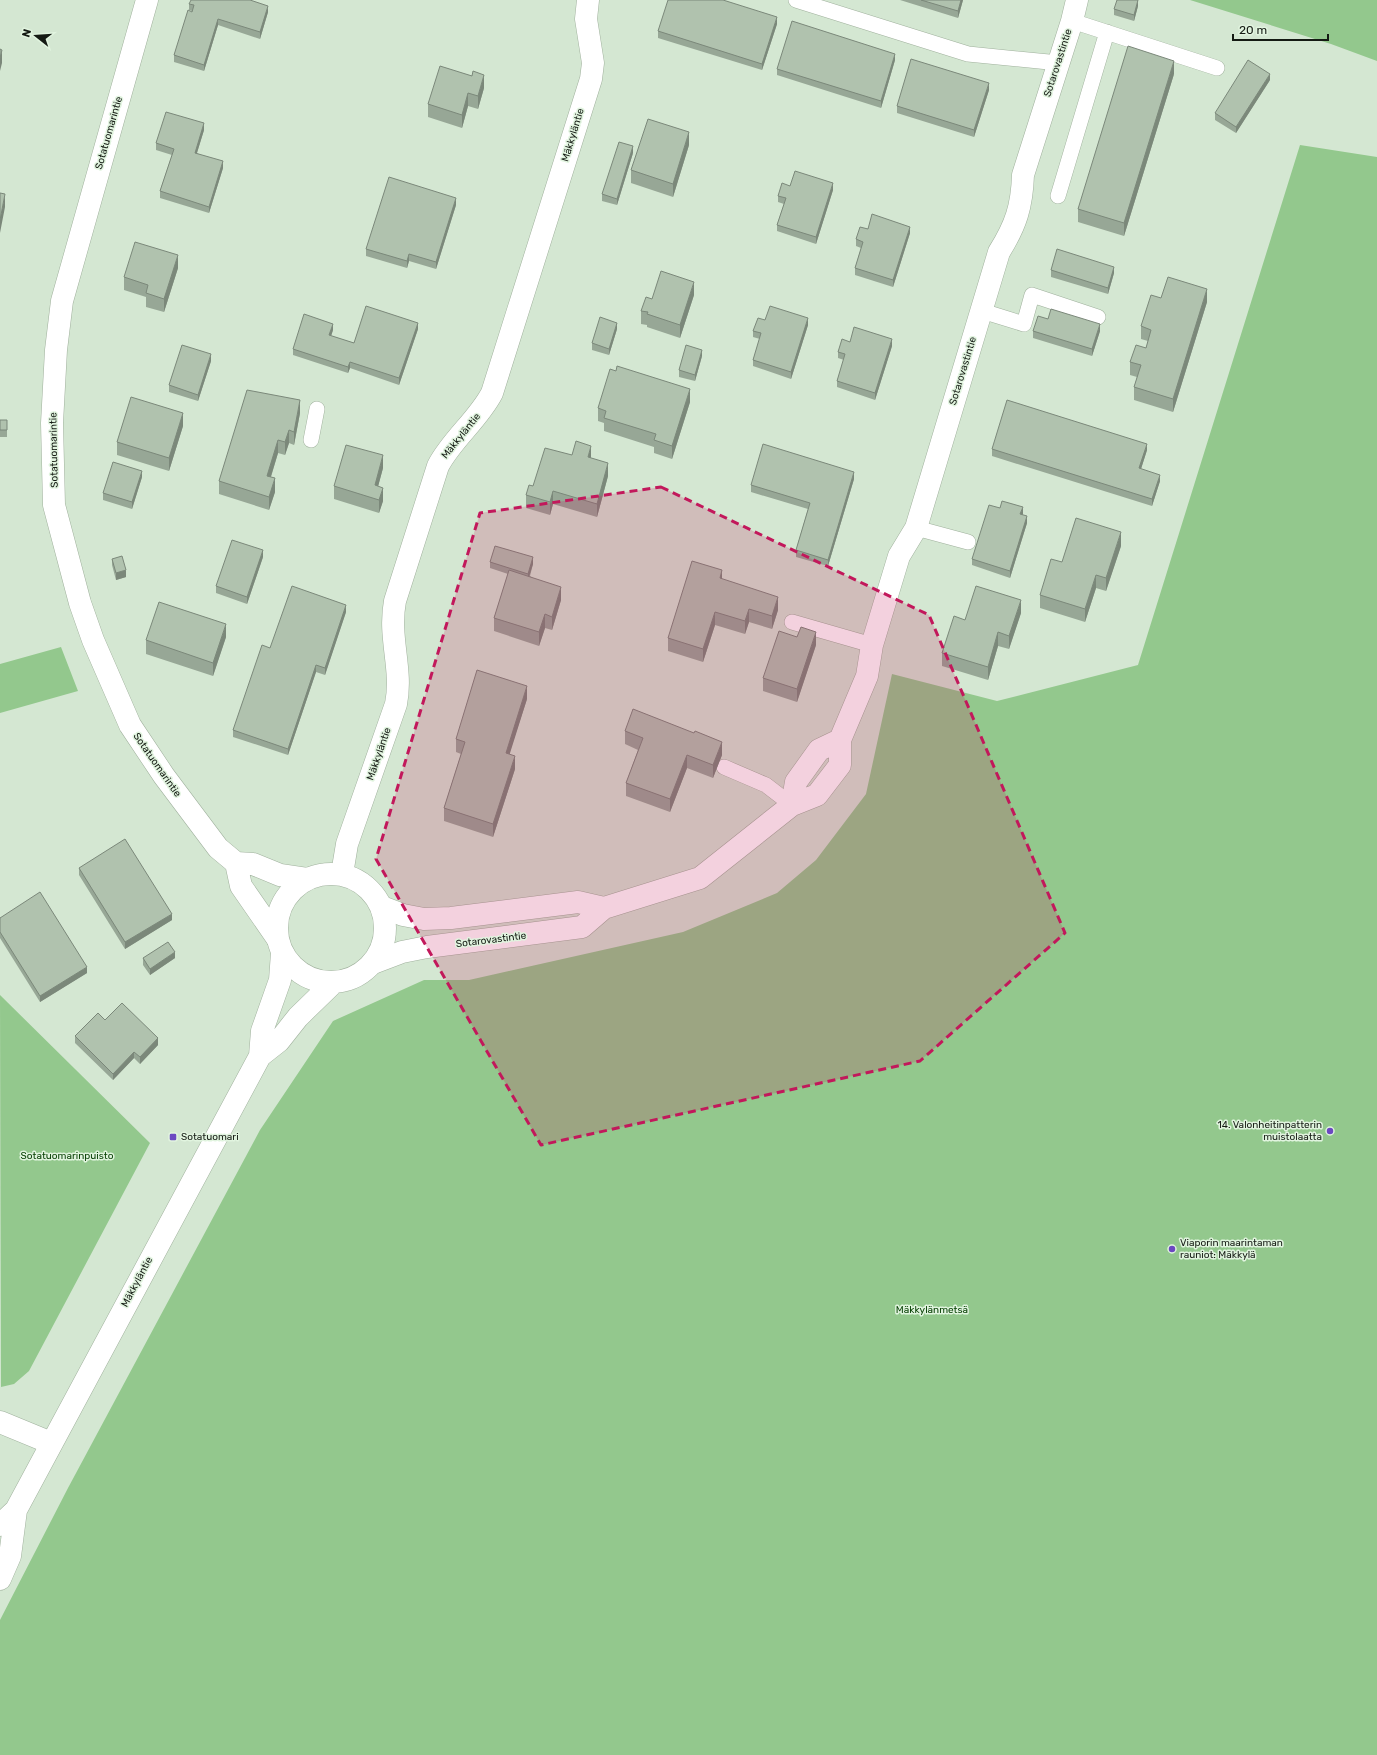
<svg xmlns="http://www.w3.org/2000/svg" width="1377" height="1755" font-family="Rubik,sans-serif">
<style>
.green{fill:#93c88d}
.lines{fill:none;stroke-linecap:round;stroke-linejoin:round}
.service-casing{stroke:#a0b19d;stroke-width:16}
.minor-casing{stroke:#a0b19d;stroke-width:23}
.tertiary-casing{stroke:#a0b19d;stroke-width:23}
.service{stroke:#fff;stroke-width:15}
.minor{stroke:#fff;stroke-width:22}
.tertiary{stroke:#fff;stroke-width:22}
.wall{fill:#97a796}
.shaded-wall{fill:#7b887a}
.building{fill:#b0c2ae;stroke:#7b887a}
.marked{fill:#c2185b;fill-opacity:0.2;stroke:#c2185b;stroke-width:3;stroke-dasharray:8 5;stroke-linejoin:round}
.poi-dot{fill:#6b48c1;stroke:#e1f4df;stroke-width:1.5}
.labels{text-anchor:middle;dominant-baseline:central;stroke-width:3;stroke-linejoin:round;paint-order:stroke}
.street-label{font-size:10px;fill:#141a13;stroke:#e1f4df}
.poi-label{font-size:10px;fill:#141a13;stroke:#e1f4df;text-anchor:start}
.park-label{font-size:10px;fill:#084105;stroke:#e1f4df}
</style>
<rect width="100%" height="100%" fill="#d4e7d2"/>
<path class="green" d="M 1190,0 L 1377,0 L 1377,61 L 1331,44 Z
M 1300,145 L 1377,157 L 1377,1755 L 0,1755 L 0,1620 L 68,1488 L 260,1130 L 333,1021 L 424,980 L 469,980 L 683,932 L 777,893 L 816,860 L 866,794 L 892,674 L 997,701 L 1138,665 Z
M 61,647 L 78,691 L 0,713 L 0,664 Z
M 0,995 L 150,1143 L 29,1371 L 14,1384 L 1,1387 Z"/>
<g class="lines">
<defs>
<path id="service" d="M 796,0 L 968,54 L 1059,63
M 1072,21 L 1217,68
M 1058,196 L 1107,32
M 982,311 L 1024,324 L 1032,295 L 1098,317
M 311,440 L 317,409
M 916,528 L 968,542
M 792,622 L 872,645
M 724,767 L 766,785 L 792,805"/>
<path id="minor" d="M 147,0 L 62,301 L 56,350 L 52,423 L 54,505 L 80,603 L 93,640 L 130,725 L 164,776 L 218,848 L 236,863 L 253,864 L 280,875 L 307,879
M 792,805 L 796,782 L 819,750 L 840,740
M 236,863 L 241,886 L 277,938
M 342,874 L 347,844 L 396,704 C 403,669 388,638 395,601 L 438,466 C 452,439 478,420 492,393 L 591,79 L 593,63 L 586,19 L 588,0
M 382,907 L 403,915 L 424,919 L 451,918 L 578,902 L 604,908
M 373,963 L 402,952 L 427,947 L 582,927 L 604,908 L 700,878 L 792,805 L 817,795 L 840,765 L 840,740 L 867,676 L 872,645 L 899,556 L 916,528 L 999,252 C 1016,225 1022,206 1023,175 L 1072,21 L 1077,0
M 0,1422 L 51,1443"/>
<path id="tertiary" d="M277 928a54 54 0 1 1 108 0a54 54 0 1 1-108 0Z
M 260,1056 L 279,1041 L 298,1017 L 333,983
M 0,1525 L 16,1510 L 260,1056 L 262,1031 L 280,980 L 282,953
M 0,1579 L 10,1556 L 16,1510"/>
</defs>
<use href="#service" class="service-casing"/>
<use href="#minor" class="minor-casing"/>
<use href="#tertiary" class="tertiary-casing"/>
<use href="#service" class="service"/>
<use href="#minor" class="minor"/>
<use href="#tertiary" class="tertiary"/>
</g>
<path class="wall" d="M 900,0 L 963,0 L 958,18 Z
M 189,4 L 268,12 L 260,39 L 218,25 L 204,71 L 174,62 L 174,55 L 192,11 L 189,10 Z
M 1138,6 L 1134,21 L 1114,15 L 1114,9 Z
M 777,24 L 762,70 L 658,38 L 658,31 Z
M 895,60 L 881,108 L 777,75 L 777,69 Z
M 1174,74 L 1124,236 L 1078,222 L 1078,209 Z
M 1270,80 L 1236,133 L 1215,120 L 1215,113 Z
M 484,88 L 478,109 L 468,106 L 462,128 L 428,117 L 428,104 Z
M 989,90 L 974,137 L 897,113 L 897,106 Z
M 204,130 L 197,153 L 223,168 L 209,213 L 160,198 L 160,191 L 172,155 L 156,150 L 156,143 Z
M 689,145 L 673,197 L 631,183 L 631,170 Z
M 633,153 L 617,205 L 602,201 L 602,194 Z
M 790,186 L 833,190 L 816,244 L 777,231 L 777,225 L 784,204 L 778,202 L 778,196 Z
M 456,205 L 436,269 L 409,261 L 407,268 L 366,256 L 366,249 Z
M 868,229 L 910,233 L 893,287 L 855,275 L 855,268 L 861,248 L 856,246 L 856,239 Z
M 178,268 L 164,312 L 146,307 L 146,297 L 124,290 L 124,277 Z
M 1051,270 L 1114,273 L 1108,294 L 1051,277 Z
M 694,295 L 680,338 L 647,327 L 647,325 L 641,324 L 641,311 L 652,299 Z
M 1161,298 L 1207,302 L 1173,412 L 1134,400 L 1134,387 L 1137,377 L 1130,375 L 1130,362 L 1146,348 L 1148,341 L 1141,339 L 1141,326 Z
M 1048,319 L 1100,331 L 1092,356 L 1033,338 L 1033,331 Z
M 765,320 L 808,325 L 791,379 L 753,366 L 753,360 L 760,339 L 753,337 L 753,331 Z
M 418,329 L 399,385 L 350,368 L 348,373 L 293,355 L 293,349 L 333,330 L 331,336 L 354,343 Z
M 617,329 L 609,355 L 592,350 L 592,343 Z
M 892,346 L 875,400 L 837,387 L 837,381 L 844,360 L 838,358 L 838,352 Z
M 702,356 L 695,381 L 679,377 L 679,370 Z
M 211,361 L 198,401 L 169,392 L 169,385 Z
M 690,402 L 672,459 L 654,453 L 654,447 L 604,431 L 604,423 L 598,421 L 598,408 Z
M 300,413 L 294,445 L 289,443 L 285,455 L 278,453 L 271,477 L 275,492 L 269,510 L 219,494 L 219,481 Z
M 0,420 L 7,420 L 7,437 L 0,437 Z
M 183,426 L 169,471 L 117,455 L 117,442 Z
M 992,449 L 1147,450 L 1141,469 L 1160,481 L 1152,506 L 992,456 Z
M 572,455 L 591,458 L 608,476 L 597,517 L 553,504 L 550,515 L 526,508 L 526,495 L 533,486 Z
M 383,468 L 378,486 L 383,501 L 379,513 L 334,499 L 334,486 Z
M 142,477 L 132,509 L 103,500 L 103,493 Z
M 854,479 L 828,566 L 796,557 L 796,550 L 808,509 L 751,492 L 751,485 Z
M 1000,508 L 1023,514 L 1022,515 L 1027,523 L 1010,578 L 972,565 L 972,559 Z
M 1121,546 L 1106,591 L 1096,588 L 1085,622 L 1040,608 L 1040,595 L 1062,562 Z
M 263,557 L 247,604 L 216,593 L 216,586 Z
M 112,559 L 126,577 L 116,580 L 112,565 Z
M 490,562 L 533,564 L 530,576 L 561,600 L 552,630 L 545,628 L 539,646 L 494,631 L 494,618 L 508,574 L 490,568 Z
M 722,579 L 778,610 L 772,629 L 749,622 L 745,634 L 715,625 L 703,662 L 668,651 L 668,638 Z
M 346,612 L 325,675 L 316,672 L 288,755 L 233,737 L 233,730 L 270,648 Z
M 1021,613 L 1009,649 L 998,646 L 988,680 L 942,666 L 942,653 L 965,620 Z
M 226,637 L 213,676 L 146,654 L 146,640 Z
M 816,645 L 797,702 L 763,691 L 763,678 Z
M 527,699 L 509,754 L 515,769 L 493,837 L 444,821 L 444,808 L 461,754 L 456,752 L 456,739 Z
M 625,731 L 694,733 L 722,755 L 713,778 L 687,768 L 670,812 L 626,796 L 626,783 L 638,750 L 625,744 Z
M 79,868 L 172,920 L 125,949 L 79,875 Z
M 0,918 L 87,973 L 40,1002 L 0,938 Z
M 143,958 L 175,958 L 150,975 L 143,965 Z
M 105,1020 L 158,1045 L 140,1064 L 134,1058 L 113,1080 L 75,1043 L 75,1036 Z"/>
<path class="shaded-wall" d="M 961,0 L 963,0 L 958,18 L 958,11 Z
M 1138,0 L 1138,6 L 1134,21 L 1134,15 Z
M 268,6 L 268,12 L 260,39 L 260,32 Z
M 777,17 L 777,24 L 762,70 L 762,64 Z
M 218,19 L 218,25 L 204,71 L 204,65 Z
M 2,50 L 2,63 L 0,71 L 0,58 Z
M 895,54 L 895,60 L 881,108 L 881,101 Z
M 1174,61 L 1174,74 L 1124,236 L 1124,223 Z
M 1270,74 L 1270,80 L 1236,133 L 1236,127 Z
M 484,75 L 484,88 L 478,109 L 478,96 Z
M 989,83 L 989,90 L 974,137 L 974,130 Z
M 468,93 L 468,106 L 462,128 L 462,115 Z
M 204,123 L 204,130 L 195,159 L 195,153 Z
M 689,132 L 689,145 L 673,197 L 673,184 Z
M 633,146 L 633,153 L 617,205 L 617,199 Z
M 223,161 L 223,168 L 209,213 L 209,207 Z
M 833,183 L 833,190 L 816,244 L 816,237 Z
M 5,194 L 5,207 L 0,233 L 0,220 Z
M 456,198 L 456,205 L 436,269 L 436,262 Z
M 910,227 L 910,233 L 893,287 L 893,280 Z
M 409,254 L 409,261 L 407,268 L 407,261 Z
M 178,255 L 178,268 L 164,312 L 164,299 Z
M 1114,267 L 1114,273 L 1108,294 L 1108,288 Z
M 694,282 L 694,295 L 680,338 L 680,325 Z
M 1207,289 L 1207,302 L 1173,412 L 1173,399 Z
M 808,318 L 808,325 L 791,379 L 791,372 Z
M 418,323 L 418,329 L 399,385 L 399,378 Z
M 617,323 L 617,329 L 609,355 L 609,349 Z
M 333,324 L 333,330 L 329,342 L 329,335 Z
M 1100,324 L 1100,331 L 1092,356 L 1092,349 Z
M 892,339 L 892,346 L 875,400 L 875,393 Z
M 702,350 L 702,356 L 695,381 L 695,375 Z
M 211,354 L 211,361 L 198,401 L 198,395 Z
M 350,362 L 350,368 L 348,373 L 348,367 Z
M 690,389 L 690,402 L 672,459 L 672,446 Z
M 300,400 L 300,413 L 294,445 L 294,432 Z
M 183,413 L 183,426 L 169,471 L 169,458 Z
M 289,430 L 289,443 L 285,455 L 285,442 Z
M 278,440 L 278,453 L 267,489 L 267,476 Z
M 1147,444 L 1147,450 L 1139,475 L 1139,468 Z
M 591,446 L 591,459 L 588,457 Z
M 383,455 L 383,468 L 375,498 L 375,485 Z
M 608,463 L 608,476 L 597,517 L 597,504 Z
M 142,471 L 142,477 L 132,509 L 132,502 Z
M 854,472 L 854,479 L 828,566 L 828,560 Z
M 1160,475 L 1160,481 L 1152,506 L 1152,499 Z
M 275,478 L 275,492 L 269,510 L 269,497 Z
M 383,488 L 383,501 L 379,513 L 379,500 Z
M 553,491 L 553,504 L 550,515 L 550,502 Z
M 1023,507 L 1023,514 L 1020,521 L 1020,514 Z
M 1027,516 L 1027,523 L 1010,578 L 1010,571 Z
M 1121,532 L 1121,546 L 1106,591 L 1106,578 Z
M 263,550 L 263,557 L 247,604 L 247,597 Z
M 533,557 L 533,564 L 528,580 L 528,574 Z
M 126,570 L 126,577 L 116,580 L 116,573 Z
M 722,570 L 722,584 L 720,578 Z
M 1096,575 L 1096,588 L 1085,622 L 1085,609 Z
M 561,587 L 561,600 L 552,630 L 552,617 Z
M 778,597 L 778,610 L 772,629 L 772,616 Z
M 1021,600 L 1021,613 L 1009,649 L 1009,636 Z
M 346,605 L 346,612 L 325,675 L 325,668 Z
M 749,609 L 749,622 L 745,634 L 745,621 Z
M 715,612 L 715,625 L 703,662 L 703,649 Z
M 545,614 L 545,628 L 539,646 L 539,632 Z
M 226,624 L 226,637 L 213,676 L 213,663 Z
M 816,632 L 816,645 L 797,702 L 797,689 Z
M 998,632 L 998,646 L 988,680 L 988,667 Z
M 316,665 L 316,672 L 288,755 L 288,749 Z
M 527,686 L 527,699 L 506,766 L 506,753 Z
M 722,742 L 722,755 L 713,778 L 713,765 Z
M 687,755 L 687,768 L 670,812 L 670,799 Z
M 515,756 L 515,769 L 493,837 L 493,824 Z
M 172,914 L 172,920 L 125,949 L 125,942 Z
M 175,952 L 175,958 L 150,975 L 150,969 Z
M 87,967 L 87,973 L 40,1002 L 40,996 Z
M 158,1038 L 158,1045 L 140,1064 L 140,1057 Z
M 134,1052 L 134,1058 L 113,1080 L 113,1074 Z"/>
<path class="building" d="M 191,0 L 250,0 L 268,6 L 260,32 L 218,19 L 204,65 L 174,55 L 188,10 L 192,12 L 194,5 L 189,4 Z
M 668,0 L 723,0 L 777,17 L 762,64 L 658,31 Z
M 921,0 L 961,0 L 958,11 Z
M 1117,0 L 1138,0 L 1134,15 L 1114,9 Z
M 792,21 L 895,54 L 881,101 L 777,69 Z
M 1128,46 L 1174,61 L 1124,223 L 1078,209 Z
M 0,49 L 2,50 L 0,58 Z
M 911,59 L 989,83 L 974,130 L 897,106 Z
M 1248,60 L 1270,74 L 1236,127 L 1215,113 Z
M 440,66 L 472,76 L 473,71 L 484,75 L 478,96 L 468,93 L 462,115 L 428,104 Z
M 166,112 L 204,123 L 195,153 L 223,161 L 209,207 L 160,191 L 174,149 L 156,143 Z
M 648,119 L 689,132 L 673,184 L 631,170 Z
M 619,142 L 633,146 L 617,199 L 602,194 Z
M 795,171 L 833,183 L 816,237 L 777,225 L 786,198 L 778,196 L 782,183 L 790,186 Z
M 389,177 L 456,198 L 436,262 L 409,254 L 407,261 L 366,249 Z
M 0,193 L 5,194 L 0,220 Z
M 872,214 L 910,227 L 893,280 L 855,268 L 863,242 L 856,239 L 860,227 L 868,229 Z
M 135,242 L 178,255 L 164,299 L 146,293 L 148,285 L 124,277 Z
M 1057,249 L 1114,267 L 1108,288 L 1051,270 Z
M 661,271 L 694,282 L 680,325 L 647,314 L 648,312 L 641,311 L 646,297 L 652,299 Z
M 1168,277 L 1207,289 L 1173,399 L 1134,387 L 1141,365 L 1130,362 L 1136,345 L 1146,348 L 1151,330 L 1141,326 L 1151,295 L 1161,298 Z
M 366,306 L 418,323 L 399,378 L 350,362 L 348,367 L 293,349 L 304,314 L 333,324 L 329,335 L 354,343 Z
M 770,306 L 808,318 L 791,372 L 753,360 L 761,333 L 753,331 L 758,318 L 765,320 Z
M 1051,309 L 1100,324 L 1092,349 L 1033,331 L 1038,316 L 1048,319 Z
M 600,317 L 617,323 L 609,349 L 592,343 Z
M 854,327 L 892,339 L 875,393 L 837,381 L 845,354 L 838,352 L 842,339 L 850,342 Z
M 182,345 L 211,354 L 198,395 L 169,385 Z
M 686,345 L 702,350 L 695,375 L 679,370 Z
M 617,366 L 690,389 L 672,446 L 654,440 L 656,434 L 604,418 L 606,411 L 598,408 L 610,369 L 616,371 Z
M 247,390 L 300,400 L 294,432 L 289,430 L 285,442 L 278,440 L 267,476 L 275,478 L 269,497 L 219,481 Z
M 131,397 L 183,413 L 169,458 L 117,442 Z
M 1007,400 L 1147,444 L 1139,468 L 1160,475 L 1152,499 L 992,449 Z
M 0,420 L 7,420 L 7,430 L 0,430 Z
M 576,441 L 591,446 L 588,457 L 608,463 L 597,504 L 553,491 L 550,502 L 526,495 L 529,485 L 533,486 L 545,448 L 572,455 Z
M 763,444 L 854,472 L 828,560 L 796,550 L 810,503 L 751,485 Z
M 346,445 L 383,455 L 375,485 L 383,488 L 379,500 L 334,486 Z
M 113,462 L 142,471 L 132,502 L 103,493 Z
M 1002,501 L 1023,507 L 1020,514 L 1027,516 L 1010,571 L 972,559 L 989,505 L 1000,508 Z
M 1076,518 L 1121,532 L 1106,578 L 1096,575 L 1085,609 L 1040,595 L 1051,559 L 1062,562 Z
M 232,540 L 263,550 L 247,597 L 216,586 Z
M 495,546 L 533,557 L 528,574 L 490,562 Z
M 122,556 L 126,570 L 116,573 L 112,559 Z
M 692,561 L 722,570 L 720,578 L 778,597 L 772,616 L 749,609 L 745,621 L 715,612 L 703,649 L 668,638 Z
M 509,570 L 561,587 L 552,617 L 545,614 L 539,632 L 494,618 Z
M 292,586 L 346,605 L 325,668 L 316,665 L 288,749 L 233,730 L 262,645 L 270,648 Z
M 976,586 L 1021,600 L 1009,636 L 998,632 L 988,667 L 942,653 L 954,616 L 965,620 Z
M 159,602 L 226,624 L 213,663 L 146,640 Z
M 801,627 L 816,632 L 797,689 L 763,678 L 779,631 L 797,637 Z
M 477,670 L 527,686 L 506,753 L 515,756 L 493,824 L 444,808 L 465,742 L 456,739 Z
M 633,709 L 694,733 L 695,731 L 722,742 L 713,765 L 687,755 L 670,799 L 626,783 L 643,738 L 625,731 Z
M 125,839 L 172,914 L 125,942 L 79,868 Z
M 40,892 L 87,967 L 40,996 L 0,932 L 0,918 Z
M 168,942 L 175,952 L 150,969 L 143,958 Z
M 122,1003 L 158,1038 L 140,1057 L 134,1052 L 113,1074 L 75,1036 L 98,1013 L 105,1020 Z"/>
<path class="marked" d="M 661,487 L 929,615 L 1065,933 L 920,1061 L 541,1145 L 376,859 L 480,513 Z"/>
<g class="poi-dot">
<circle cx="1330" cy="1131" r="4"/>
<rect x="169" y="1133" width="8" height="8" rx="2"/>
<circle cx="1172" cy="1249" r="4"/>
</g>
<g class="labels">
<g class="street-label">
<text transform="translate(1058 63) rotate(-72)">Sotarovastintie</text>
<text transform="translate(109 133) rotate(-74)">Sotatuomarintie</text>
<text transform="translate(573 135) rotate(-73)">Mäkkyläntie</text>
<text transform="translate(963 371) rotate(-73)">Sotarovastintie</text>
<text transform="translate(461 436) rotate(-51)">Mäkkyläntie</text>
<text transform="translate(54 450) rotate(-91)">Sotatuomarintie</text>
<text transform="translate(379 754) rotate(-71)">Mäkkyläntie</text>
<text transform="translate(157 765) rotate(55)">Sotatuomarintie</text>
<text transform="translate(491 940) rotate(-7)">Sotarovastintie</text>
<text transform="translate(137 1282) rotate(-62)">Mäkkyläntie</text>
</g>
<g class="poi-label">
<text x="1322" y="1125" text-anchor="end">14. Valonheitinpatterin<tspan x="1322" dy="12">muistolaatta</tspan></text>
<text x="181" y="1137">Sotatuomari</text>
<text x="1180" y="1243">Viaporin maarintaman<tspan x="1180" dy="12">rauniot: Mäkkylä</tspan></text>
</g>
<g class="park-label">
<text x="67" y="1156">Sotatuomarinpuisto</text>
<text x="932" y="1310">Mäkkylänmetsä</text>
</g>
</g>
<g transform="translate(36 36) rotate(287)" stroke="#e1f4df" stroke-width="3" paint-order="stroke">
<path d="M0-3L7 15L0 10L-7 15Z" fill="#141a13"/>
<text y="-6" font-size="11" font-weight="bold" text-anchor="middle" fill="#141a13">N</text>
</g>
<path d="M1233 34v6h95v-6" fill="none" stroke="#141a13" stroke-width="2"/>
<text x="1239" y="34" font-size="12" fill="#141a13" stroke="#e1f4df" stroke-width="3" paint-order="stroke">20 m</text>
</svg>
